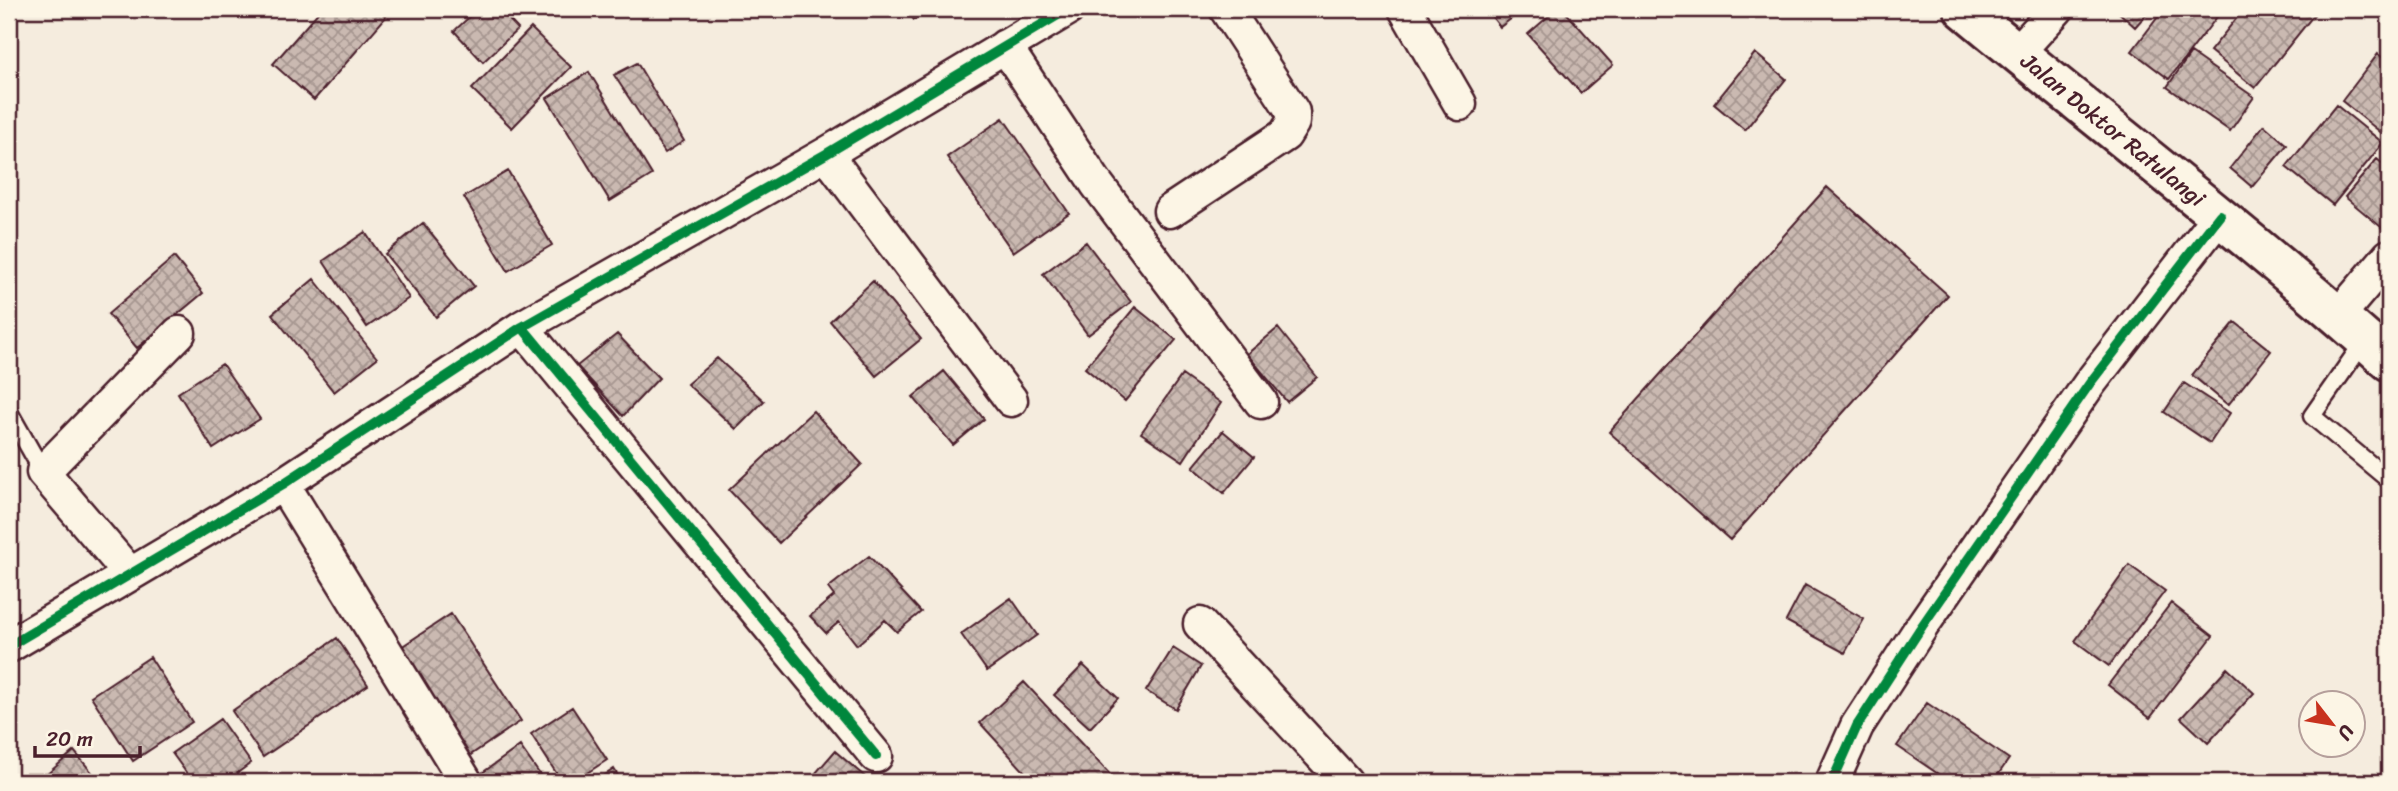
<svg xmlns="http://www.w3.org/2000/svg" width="2398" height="791" font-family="Sriracha,sans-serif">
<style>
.building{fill:url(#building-cross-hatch);stroke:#4a1f2b;stroke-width:2}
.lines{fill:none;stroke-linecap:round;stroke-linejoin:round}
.lane-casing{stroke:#4a1f2b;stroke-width:21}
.street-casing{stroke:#4a1f2b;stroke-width:37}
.highway-casing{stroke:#4a1f2b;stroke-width:44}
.lane{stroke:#fcf5e5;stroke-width:16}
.street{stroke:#fcf5e5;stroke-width:32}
.highway{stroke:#fcf5e5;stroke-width:38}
.cycleway-casing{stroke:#fcf5e5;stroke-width:15}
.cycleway{stroke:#00873e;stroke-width:10}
.labels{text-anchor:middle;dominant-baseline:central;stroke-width:6;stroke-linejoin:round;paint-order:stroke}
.street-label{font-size:23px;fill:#4a1f2b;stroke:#fcf5e5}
</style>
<defs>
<pattern id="building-cross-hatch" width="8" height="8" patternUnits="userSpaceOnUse" patternTransform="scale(1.75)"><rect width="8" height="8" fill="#cab9b1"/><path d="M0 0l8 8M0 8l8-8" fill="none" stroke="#a69690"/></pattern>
</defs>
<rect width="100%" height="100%" fill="#f5ecde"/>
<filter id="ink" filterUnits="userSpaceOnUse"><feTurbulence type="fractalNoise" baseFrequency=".0143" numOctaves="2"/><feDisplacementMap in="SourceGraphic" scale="14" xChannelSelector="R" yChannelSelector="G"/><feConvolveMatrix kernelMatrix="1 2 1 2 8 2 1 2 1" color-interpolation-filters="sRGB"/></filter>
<g filter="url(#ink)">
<path class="building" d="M 321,9 L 376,9 L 386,17 L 314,100 L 273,64 Z
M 478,9 L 499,9 L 518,29 L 483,62 L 454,31 Z
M 905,9 L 929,9 L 914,20 Z
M 1486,9 L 1524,9 L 1500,27 Z
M 1557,9 L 1563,9 L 1613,65 L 1581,93 L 1528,34 Z
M 2115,9 L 2151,9 L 2135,27 Z
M 2164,9 L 2223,9 L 2169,79 L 2132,51 Z
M 2244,9 L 2317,11 L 2255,88 L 2210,51 Z
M 531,28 L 571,67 L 512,128 L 472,89 Z
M 1755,53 L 1786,79 L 1745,130 L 1714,104 Z
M 2191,53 L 2254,97 L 2230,131 L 2167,87 Z
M 2378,54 L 2389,62 L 2389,139 L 2342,101 Z
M 637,63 L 684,141 L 665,153 L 614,75 Z
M 589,72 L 652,175 L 610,201 L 547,98 Z
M 2336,105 L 2383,143 L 2333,205 L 2286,167 Z
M 1003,118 L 1069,213 L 1013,252 L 947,157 Z
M 2264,125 L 2287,145 L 2252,187 L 2230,168 Z
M 2377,159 L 2389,169 L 2387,232 L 2345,197 Z
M 508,171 L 552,245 L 508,271 L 464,197 Z
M 1827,187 L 1948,295 L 1730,540 L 1609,432 Z
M 423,223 L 474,286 L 436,317 L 385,254 Z
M 365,232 L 409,298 L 367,327 L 323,261 Z
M 1086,242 L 1131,302 L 1088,335 L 1043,274 Z
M 174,257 L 203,293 L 137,348 L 108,314 Z
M 314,279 L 377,358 L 334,392 L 272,314 Z
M 873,281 L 921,339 L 876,376 L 830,321 Z
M 1135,307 L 1176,340 L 1125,401 L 1085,368 Z
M 2235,322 L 2271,351 L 2228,405 L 2192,375 Z
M 1278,328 L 1317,377 L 1287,402 L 1247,354 Z
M 617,334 L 659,378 L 623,416 L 577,366 Z
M 717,358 L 764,401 L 736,429 L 687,384 Z
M 222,364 L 260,419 L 213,449 L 178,393 Z
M 944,371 L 984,419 L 953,445 L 913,397 Z
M 1182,375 L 1221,403 L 1183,461 L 1141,433 Z
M 2184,383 L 2230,413 L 2210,443 L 2164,412 Z
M 813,411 L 862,464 L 779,543 L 729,490 Z
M 1223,431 L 1254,457 L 1224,493 L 1193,467 Z
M 869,556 L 921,612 L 897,632 L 885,620 L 857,645 L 839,622 L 826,633 L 810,616 L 834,596 L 828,588 Z
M 2129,565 L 2165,591 L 2109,666 L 2075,641 Z
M 1805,585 L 1864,619 L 1845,653 L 1786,621 Z
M 1011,598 L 1037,635 L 987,671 L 961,634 Z
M 2171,603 L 2213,636 L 2150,718 L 2108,685 Z
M 451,614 L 521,721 L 463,760 L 392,653 Z
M 337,638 L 368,685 L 263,757 L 232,711 Z
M 1173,648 L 1201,666 L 1176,709 L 1146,691 Z
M 150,657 L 192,722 L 133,761 L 91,696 Z
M 1083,665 L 1118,698 L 1090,728 L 1054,695 Z
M 2227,668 L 2254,693 L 2208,743 L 2181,718 Z
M 1024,682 L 1117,782 L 1034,782 L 980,723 Z
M 1927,703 L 2009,759 L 1993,782 L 1950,782 L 1897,746 Z
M 572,707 L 607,760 L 573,782 L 562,782 L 531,734 Z
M 220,719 L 251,763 L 225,782 L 193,782 L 172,753 Z
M 520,746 L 545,782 L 478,782 L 475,778 Z
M 74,751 L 100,782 L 38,782 Z
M 835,751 L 871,782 L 808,782 Z
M 614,769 L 622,782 L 595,782 Z"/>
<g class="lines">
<defs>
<path id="lane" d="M 2365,340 L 2312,416 L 2389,480
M 9,412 L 43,472"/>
<path id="street" d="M 1405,9 L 1460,104
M 1005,46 L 1096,183 L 1261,402
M 2017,53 L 2057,9
M 826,154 L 1011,400
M 1170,211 L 1285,135 L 1293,122 L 1293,112 L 1226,9
M 2339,315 L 2389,256
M 522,327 L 876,756
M 283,484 L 466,782
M 130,574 L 43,472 L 179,333
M 1200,624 L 1346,782
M 9,646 L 283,484 L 522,327 L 826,154 L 1068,9
M 1832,782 L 1857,726 L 1922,626 L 2090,383 L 2220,215"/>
<path id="highway" d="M 1964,9 C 2106,127 2252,238 2389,361"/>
</defs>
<use href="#lane" class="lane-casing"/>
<use href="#street" class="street-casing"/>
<use href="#highway" class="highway-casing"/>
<use href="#lane" class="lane"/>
<use href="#street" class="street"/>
<use href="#highway" class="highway"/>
<defs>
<path id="cycleway" d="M 522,327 L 876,756
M 9,646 L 283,484 L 522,327 L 826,154 L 1068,9
M 1832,782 L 1857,726 L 1922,626 L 2090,383 L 2220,215"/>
</defs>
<use href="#cycleway" class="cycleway-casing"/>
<use href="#cycleway" class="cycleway"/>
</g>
</g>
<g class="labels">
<g class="street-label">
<text transform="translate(2113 130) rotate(39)">Jalan Doktor Ratulangi</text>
</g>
</g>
<rect width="2398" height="791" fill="none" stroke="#fcf5e5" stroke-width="35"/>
<rect x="18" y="18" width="2363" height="756" fill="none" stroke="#4a1f2b" stroke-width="2.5" filter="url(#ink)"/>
<g transform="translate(2332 724) rotate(121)"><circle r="33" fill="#fcf5e5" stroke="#b59f9b" stroke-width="2"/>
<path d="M0-5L12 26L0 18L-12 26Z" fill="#c8321e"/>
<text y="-10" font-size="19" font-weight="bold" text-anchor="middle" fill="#4a1f2b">U</text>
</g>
<path d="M35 746v10h105v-10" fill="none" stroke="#4a1f2b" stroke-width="3.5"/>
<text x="46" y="746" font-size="21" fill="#4a1f2b" stroke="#fcf5e5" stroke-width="5" paint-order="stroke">20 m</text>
</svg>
